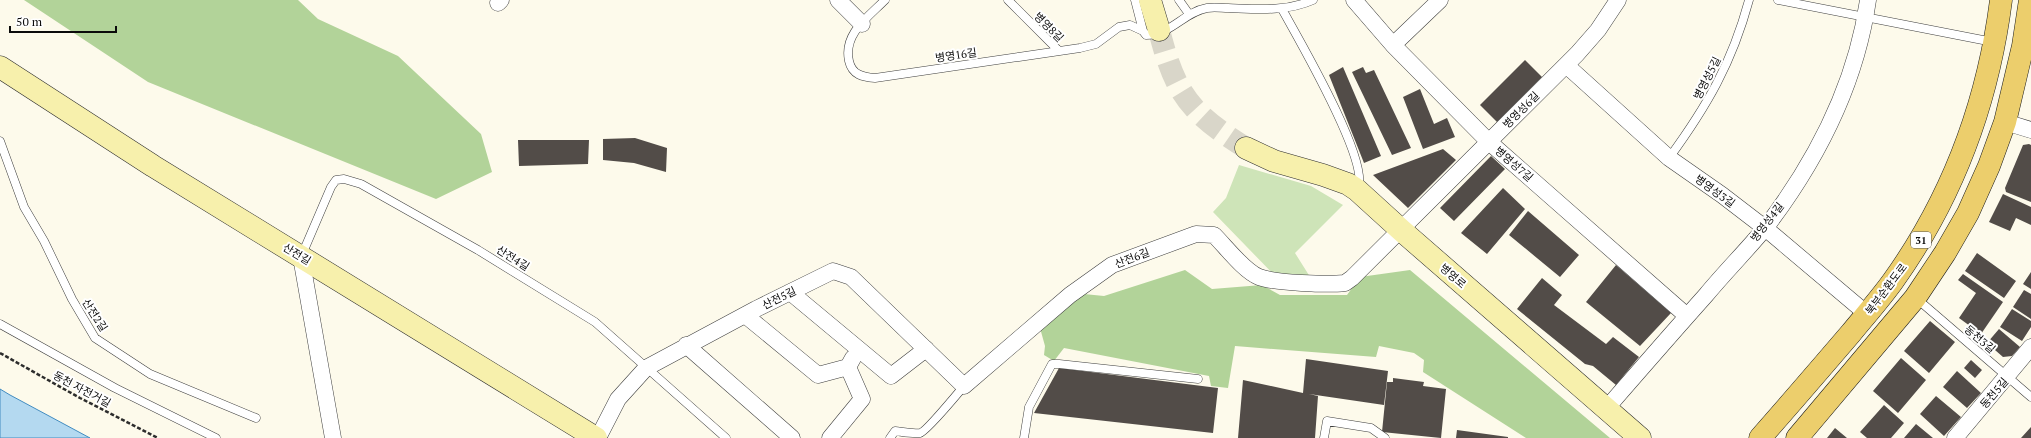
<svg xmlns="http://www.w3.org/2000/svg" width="2031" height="438" font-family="'PT Serif','Noto Sans KR',serif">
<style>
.green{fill:#cee4b8}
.forest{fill:#b2d399}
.water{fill:#b4d9f0;stroke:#428cc0}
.building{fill:#524c48}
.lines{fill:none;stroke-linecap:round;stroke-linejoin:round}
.secondary-tunnel{stroke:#d9d6c9;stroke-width:22;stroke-dasharray:22 11;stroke-linecap:butt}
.lane-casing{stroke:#3e3e3e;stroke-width:9}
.street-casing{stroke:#3e3e3e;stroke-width:17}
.secondary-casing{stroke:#2d2d2d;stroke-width:23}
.primary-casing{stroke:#1c1c1c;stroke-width:23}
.path{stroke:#2d2d2d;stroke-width:2.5;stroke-dasharray:4 2;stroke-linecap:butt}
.lane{stroke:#fff;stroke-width:8}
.street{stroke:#fff;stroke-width:16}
.secondary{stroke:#f7f0ac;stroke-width:22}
.primary{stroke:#ecce6c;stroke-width:22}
.labels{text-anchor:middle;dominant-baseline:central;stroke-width:4;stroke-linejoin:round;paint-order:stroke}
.shield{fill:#fff;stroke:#545454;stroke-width:1}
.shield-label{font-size:10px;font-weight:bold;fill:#0b0b0b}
.street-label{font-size:11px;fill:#0b0b0b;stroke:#fff}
</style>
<rect width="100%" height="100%" fill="#fdfaeb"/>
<path class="green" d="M 1239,165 L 1311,186 L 1343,205 L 1295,253 L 1312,280 L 1278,279 L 1213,212 L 1226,198 Z"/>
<path class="forest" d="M 24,0 L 298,0 L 318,19 L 398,56 L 481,134 L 492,172 L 436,199 L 148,82 Z
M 1185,270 L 1212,289 L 1262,285 L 1280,295 L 1347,295 L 1360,277 L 1410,270 L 1610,438 L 1526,438 L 1423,372 L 1424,360 L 1414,353 L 1379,346 L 1376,357 L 1235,346 L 1228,388 L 1211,386 L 1209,376 L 1064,348 L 1054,361 L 1044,355 L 1045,346 L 1040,328 L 1084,294 L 1104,296 Z"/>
<path class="water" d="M 0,389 L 10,395 L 90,438 L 0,438 Z"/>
<path class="building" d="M 1525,60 L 1542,77 L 1497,122 L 1480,105 Z
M 1343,67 L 1381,156 L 1364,163 L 1329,75 Z
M 1363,67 L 1366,73 L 1374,70 L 1411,148 L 1392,155 L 1352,72 Z
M 1420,89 L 1434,124 L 1447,118 L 1455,137 L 1423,149 L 1403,97 Z
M 635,138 L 667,148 L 666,172 L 634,163 L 603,160 L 603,139 Z
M 518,140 L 589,140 L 588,164 L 519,166 Z
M 2029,144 L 2031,145 L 2031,202 L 2006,192 L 2005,188 L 2023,145 Z
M 1443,149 L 1456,160 L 1408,208 L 1373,175 Z
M 1491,156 L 1505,169 L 1454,221 L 1440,208 Z
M 1503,188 L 1525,209 L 1487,254 L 1461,233 Z
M 2003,194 L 2031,207 L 2031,225 L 2016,218 L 2010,231 L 1989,222 Z
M 1528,211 L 1579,255 L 1560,277 L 1509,235 Z
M 1977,253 L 2016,281 L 2004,298 L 1965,271 Z
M 1616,265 L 1671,313 L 1640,346 L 1586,302 Z
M 2031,272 L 2031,289 L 2023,284 Z
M 1963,274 L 2003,302 L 1981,334 L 1959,318 L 1976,293 L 1958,280 Z
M 1542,278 L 1562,295 L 1554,305 L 1606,344 L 1613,337 L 1639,357 L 1616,385 L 1593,366 L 1585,364 L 1517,309 Z
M 2024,290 L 2031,294 L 2031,319 L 2013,307 Z
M 2012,309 L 2031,321 L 2031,327 L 2022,341 L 2000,327 Z
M 1930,321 L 1955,342 L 1929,373 L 1904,351 Z
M 1999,329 L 2020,347 L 2012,356 L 2003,357 L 1987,343 Z
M 1901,358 L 1926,380 L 1898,413 L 1873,391 Z
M 1306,359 L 1388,371 L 1384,405 L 1309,394 L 1318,396 L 1315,438 L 1238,438 L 1243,380 L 1303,393 Z
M 1971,360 L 1982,370 L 1975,378 L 1964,368 Z
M 1059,368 L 1218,388 L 1213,433 L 1034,413 Z
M 1957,371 L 1981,393 L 1967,408 L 1943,387 Z
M 1393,378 L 1424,382 L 1423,386 L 1446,389 L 1441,438 L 1382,432 L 1387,382 L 1393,382 Z
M 1936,396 L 1961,417 L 1944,436 L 1920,414 Z
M 1884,405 L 1904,423 L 1891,438 L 1867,438 L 1860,432 Z
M 1916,424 L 1933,438 L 1904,438 Z
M 2031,427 L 2031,438 L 2021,438 Z
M 1835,428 L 1847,438 L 1827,438 Z
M 1457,430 L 1508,437 L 1508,438 L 1456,438 Z"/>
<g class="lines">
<path class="secondary-tunnel" d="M 1159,30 C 1175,94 1190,113 1246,148"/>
<defs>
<path id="lane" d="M 885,0 C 868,17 843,34 849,61 C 852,75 863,77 875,78 L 1080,48 L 1096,44 L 1119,27 L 1130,25 L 1143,31
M 1008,0 L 1059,51
M 1135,0 L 1143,31 L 1146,35 C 1171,35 1184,12 1207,8 C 1214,7 1222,8 1228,8 C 1257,9 1286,12 1313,0
M 1179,0 L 1189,14
M 1778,0 L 1993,42
M 1282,9 C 1298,38 1370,161 1358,188
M 0,141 L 24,207 L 44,241 L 72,299 L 95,338 L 150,374 L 256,418
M 1669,158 C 1707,106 1732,63 1749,0
M 301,257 L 331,187 L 336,180 L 344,179 L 361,184 L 478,250 L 595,322 L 726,438
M 1916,298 L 2031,397
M 0,324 L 115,388 L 216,438
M 890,438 L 895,431 C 903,432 912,434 920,433 C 926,432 958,393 964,386
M 1024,438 L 1029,407 L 1052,364 L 1059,364 L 1198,379
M 1324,438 L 1327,421 L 1371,428 L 1385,438"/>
<path id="street" d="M 838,0 L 862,24
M 1354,0 L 1393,45 L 1489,142 L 1687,316
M 498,3 L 501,0
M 1393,45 L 1440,0
M 1566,65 L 1669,158 L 1722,195 L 1765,228 L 1867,314
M 2005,122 L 2031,130
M 301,257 L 333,438
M 790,292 L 891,376 L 926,349
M 745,315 L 818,375 L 848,367
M 686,345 L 792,438
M 1606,409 C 1639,371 1672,333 1706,295 C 1725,272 1747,250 1766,227 C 1817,160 1856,84 1868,0
M 598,438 L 618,399 L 646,368 L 756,309 L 833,271 L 851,277 L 964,386 L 1070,295 L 1112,265 L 1196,234 L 1214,235 C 1226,247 1244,271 1259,277 C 1275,283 1328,285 1345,283 L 1352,278 L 1577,54 L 1598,30 L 1618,0
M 830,438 L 862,399 L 848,367 L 853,358
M 1955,438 L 2031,347"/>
<path id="secondary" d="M 1150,0 L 1159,30
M 0,67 L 153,166 L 596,438
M 1246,148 L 1274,161 L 1323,175 L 1348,184 L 1357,190 L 1401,230 L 1640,438"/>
<path id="primary" d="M 1760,438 C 1791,403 1821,368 1851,333 C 1865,316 1880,299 1893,281 C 1953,197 1988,102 2001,0
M 1797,438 L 1915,298 L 1945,253 L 1968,213 L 1989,166 L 2005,122 L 2023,46 L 2030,0"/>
</defs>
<use href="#lane" class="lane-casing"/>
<use href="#street" class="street-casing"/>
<use href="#secondary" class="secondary-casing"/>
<use href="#primary" class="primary-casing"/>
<path class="path" d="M 0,353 L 80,398 L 158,438"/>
<use href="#lane" class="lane"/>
<use href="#street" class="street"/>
<use href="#secondary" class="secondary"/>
<use href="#primary" class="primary"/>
</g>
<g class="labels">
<rect class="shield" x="1911" y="232" width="20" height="16" rx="3"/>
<g class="shield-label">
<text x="1921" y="240">31</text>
</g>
<g class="street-label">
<text transform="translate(1049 27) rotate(45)">병영8길</text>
<text transform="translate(956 55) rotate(-8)">병영16길</text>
<text transform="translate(1707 78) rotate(-63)">병영성5길</text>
<text transform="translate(1521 110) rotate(-45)">병영성6길</text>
<text transform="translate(1514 164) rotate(41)">병영성7길</text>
<text transform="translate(1715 191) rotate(36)">병영성3길</text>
<text transform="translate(1767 222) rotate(-52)">병영성4길</text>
<text transform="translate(297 254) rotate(31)">산전길</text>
<text transform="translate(513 258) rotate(32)">산전4길</text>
<text transform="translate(1132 258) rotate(-21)">산전6길</text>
<text transform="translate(1453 276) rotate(41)">병영로</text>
<text transform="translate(1886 289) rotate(-53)">북부순환도로</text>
<text transform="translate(779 298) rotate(-26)">산전5길</text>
<text transform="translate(95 315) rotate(57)">산전2길</text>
<text transform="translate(1980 339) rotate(40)">동천3길</text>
<text transform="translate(82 389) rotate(28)">동천 자전거길</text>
<text transform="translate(1994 393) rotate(-49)">동천5길</text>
</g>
</g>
<path d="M10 26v6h106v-6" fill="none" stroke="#0b0b0b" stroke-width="2"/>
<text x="16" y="26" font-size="12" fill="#0b0b0b" stroke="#ffffff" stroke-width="3" paint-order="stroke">50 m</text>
</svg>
